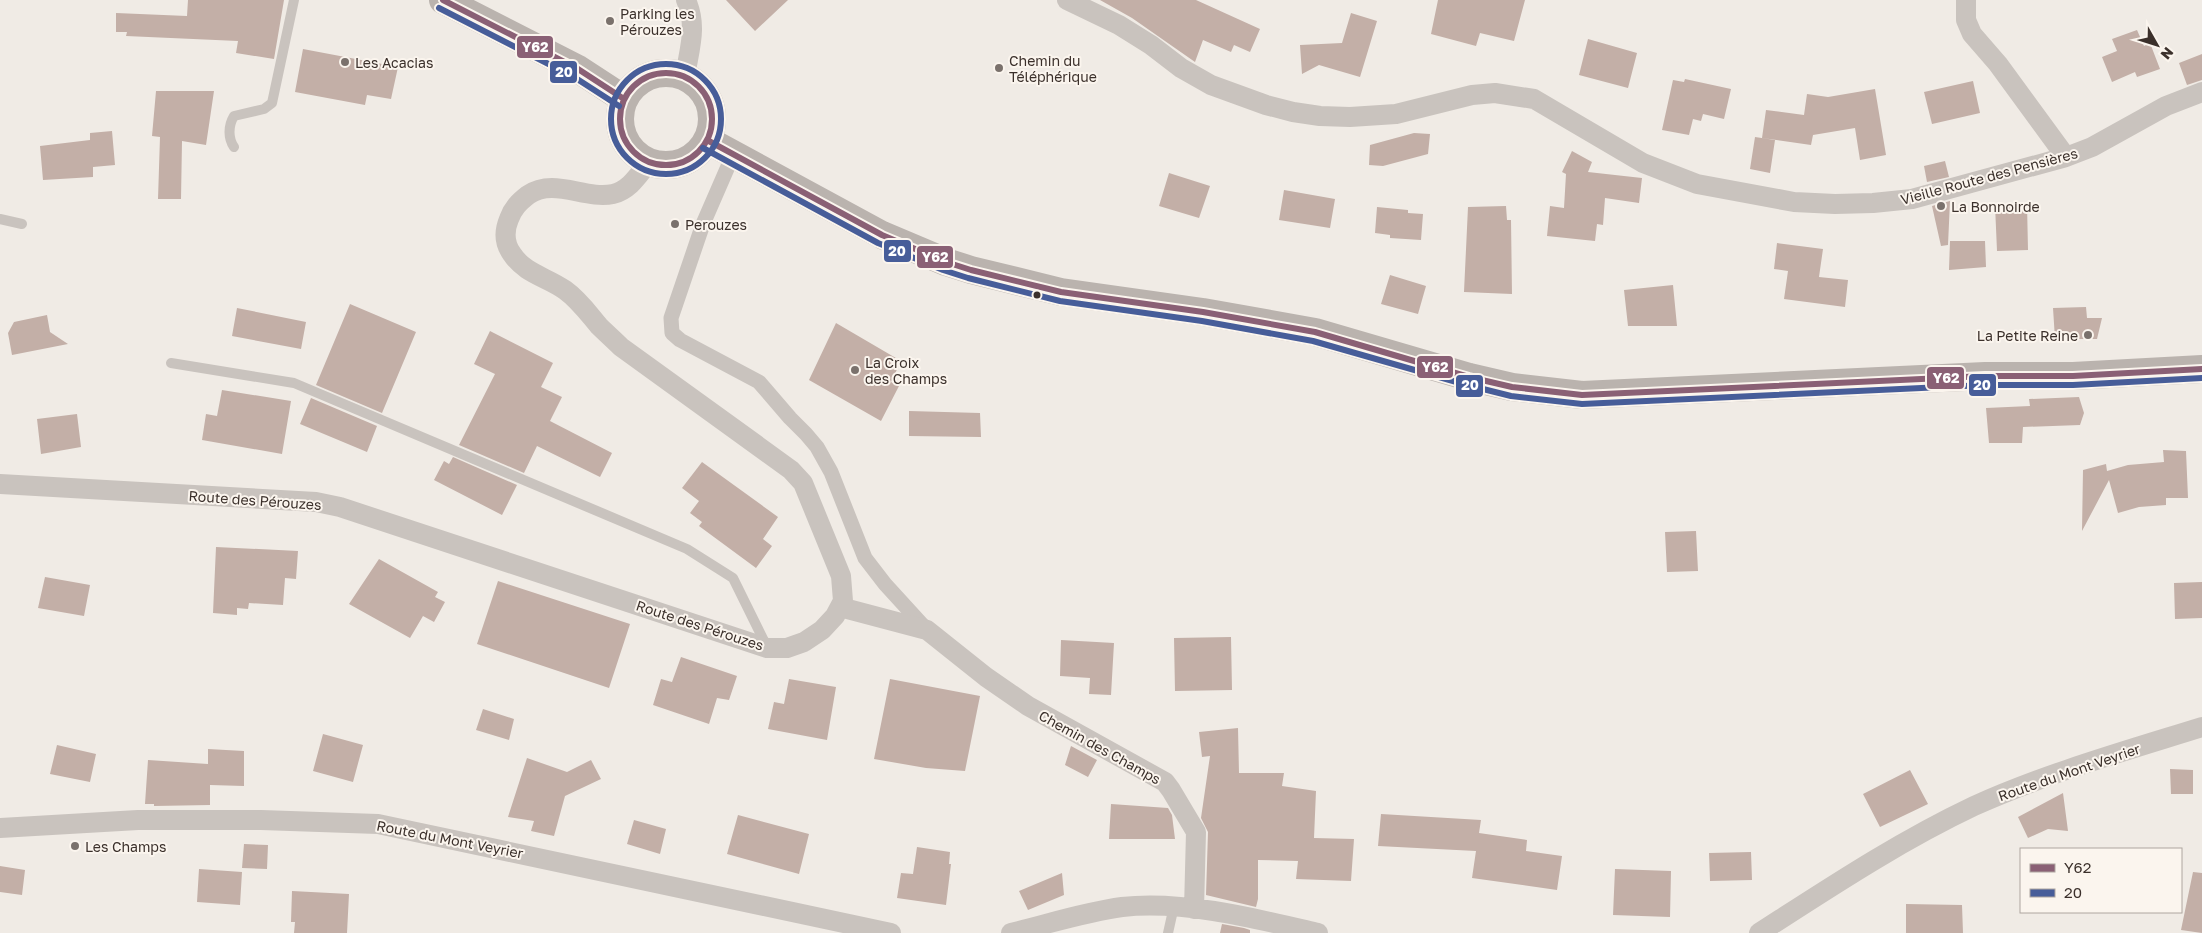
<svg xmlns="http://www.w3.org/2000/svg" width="2202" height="933" font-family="'Golos Text',sans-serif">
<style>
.building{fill:#c3afa7}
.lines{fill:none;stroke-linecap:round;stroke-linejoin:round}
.service{stroke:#c9c3be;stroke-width:10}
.pedestrian{stroke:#c9c3be;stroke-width:15}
.minor{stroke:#c9c3be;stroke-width:20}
.secondary{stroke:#bab3ae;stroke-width:28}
.bus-1-casing{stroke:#fbf5ee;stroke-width:10}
.bus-2-casing{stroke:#fbf5ee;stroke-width:10}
.bus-1{stroke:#8a6075;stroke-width:6}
.bus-2{stroke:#475d99;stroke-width:6}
.poi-dot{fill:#7a716c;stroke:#fbf5ee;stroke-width:2}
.bus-dot{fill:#3b302b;stroke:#fbf5ee;stroke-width:2}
.labels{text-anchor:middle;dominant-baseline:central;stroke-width:4;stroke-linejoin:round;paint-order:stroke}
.poi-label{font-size:14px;fill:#3b302b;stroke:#fbf5ee;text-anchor:start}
.street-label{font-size:14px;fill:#3b302b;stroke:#fbf5ee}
.line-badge{stroke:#fbf5ee;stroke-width:2}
.badge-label{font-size:14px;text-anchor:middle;font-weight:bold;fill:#fff}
</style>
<rect width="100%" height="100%" fill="#f0ebe5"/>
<path class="building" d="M 188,0 L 284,0 L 274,59 L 236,53 L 238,41 L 126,36 L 127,32 L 116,32 L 116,13 L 187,16 Z
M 726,0 L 788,0 L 755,31 Z
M 1100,0 L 1196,0 L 1260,29 L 1250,52 L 1234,45 L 1231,52 L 1203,40 L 1195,62 L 1132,18 Z
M 1438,0 L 1525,0 L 1514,41 L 1480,33 L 1476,46 L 1431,34 Z
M 1351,13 L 1377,21 L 1360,77 L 1319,65 L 1302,74 L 1300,45 L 1342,43 Z
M 2137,30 L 2144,46 L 2150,43 L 2160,69 L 2137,77 L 2135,72 L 2112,82 L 2102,57 L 2117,51 L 2112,39 Z
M 1588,39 L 1637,53 L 1628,88 L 1579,75 Z
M 303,49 L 398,67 L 391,99 L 367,95 L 365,105 L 295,92 Z
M 2202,54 L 2202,80 L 2187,85 L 2179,63 Z
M 1685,79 L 1731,89 L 1724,119 L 1703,114 L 1701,121 L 1693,119 L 1689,135 L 1662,130 L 1673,80 L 1684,82 Z
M 1973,81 L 1980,113 L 1932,124 L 1924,92 Z
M 1875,89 L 1886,155 L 1860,160 L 1855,128 L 1813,135 L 1811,145 L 1762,138 L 1766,110 L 1804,115 L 1807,94 L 1828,97 Z
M 156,91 L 214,91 L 206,145 L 182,141 L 181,199 L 158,199 L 160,137 L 152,136 Z
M 112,131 L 115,165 L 93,167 L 93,177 L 43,180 L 40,146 L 90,140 L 90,133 Z
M 1414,133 L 1430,134 L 1428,154 L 1383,166 L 1369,165 L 1370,145 Z
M 1755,137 L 1775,140 L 1770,173 L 1750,169 Z
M 1572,151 L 1592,162 L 1588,172 L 1642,178 L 1639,203 L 1605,198 L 1603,225 L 1597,224 L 1595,241 L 1547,236 L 1550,206 L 1564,208 L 1566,174 L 1562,172 Z
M 1945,161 L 1949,177 L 1927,182 L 1924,166 Z
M 1169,173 L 1210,186 L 1199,218 L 1159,206 Z
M 1284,190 L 1335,199 L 1330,228 L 1279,220 Z
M 1950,201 L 1948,245 L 1941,246 L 1932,206 Z
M 2027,204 L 2028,250 L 1997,251 L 1995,205 Z
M 1506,206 L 1507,220 L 1511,220 L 1512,294 L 1464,292 L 1468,207 Z
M 1377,207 L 1408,210 L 1408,213 L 1423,214 L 1421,240 L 1390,238 L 1390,235 L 1375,233 Z
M 1950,241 L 1985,241 L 1986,267 L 1949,270 Z
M 1777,243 L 1823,249 L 1819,277 L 1848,280 L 1845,307 L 1784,299 L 1788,271 L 1774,269 Z
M 1390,275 L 1426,286 L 1418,314 L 1381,304 Z
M 1673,285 L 1677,326 L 1628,326 L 1624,290 Z
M 350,304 L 416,332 L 382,413 L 316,385 Z
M 2086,307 L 2087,318 L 2102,318 L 2097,339 L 2055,339 L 2053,308 Z
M 237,308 L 306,322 L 301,349 L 232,336 Z
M 47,315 L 50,332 L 68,344 L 12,355 L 8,333 L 14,322 Z
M 836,323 L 901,361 L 891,382 L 899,386 L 881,421 L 809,380 Z
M 490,331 L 553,363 L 541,387 L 562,397 L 550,421 L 612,453 L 600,477 L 537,446 L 524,473 L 459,445 L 495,374 L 474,364 Z
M 222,390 L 291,401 L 282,454 L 202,440 L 206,414 L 217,416 Z
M 2079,397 L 2084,413 L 2080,425 L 2023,427 L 2022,443 L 1989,443 L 1986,408 L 2030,406 L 2029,399 Z
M 311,398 L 377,426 L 367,452 L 300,424 Z
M 909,411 L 980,413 L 981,437 L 909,436 Z
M 77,414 L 81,447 L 41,454 L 37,419 Z
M 2163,450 L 2186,451 L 2188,498 L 2166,498 L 2166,505 L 2139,507 L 2118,513 L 2109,480 L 2082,531 L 2083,470 L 2106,464 L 2107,471 L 2128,465 L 2164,462 Z
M 453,457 L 517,485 L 502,515 L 434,480 L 444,461 L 449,464 Z
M 702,462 L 778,517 L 763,539 L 772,546 L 756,568 L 699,526 L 702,522 L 690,513 L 699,501 L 682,488 Z
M 1696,531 L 1698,571 L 1667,572 L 1665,532 Z
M 216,547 L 298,551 L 296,579 L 285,578 L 283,605 L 249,603 L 248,609 L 237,608 L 237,615 L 213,613 Z
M 379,559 L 438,592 L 435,597 L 445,602 L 434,622 L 423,616 L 410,638 L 349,604 Z
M 45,577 L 90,585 L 84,616 L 38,608 Z
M 498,581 L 630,624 L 609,688 L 477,644 Z
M 2202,582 L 2202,618 L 2175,619 L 2174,583 Z
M 1231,637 L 1232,690 L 1175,691 L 1174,638 Z
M 1061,640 L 1114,643 L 1111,695 L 1089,694 L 1090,678 L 1060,676 Z
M 681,657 L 737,676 L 729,700 L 717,698 L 709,724 L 653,705 L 661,679 L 672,682 Z
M 789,679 L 836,687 L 827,740 L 768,729 L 774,702 L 784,704 Z
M 890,679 L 980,696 L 965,771 L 926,768 L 874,759 Z
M 483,709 L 514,719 L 509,740 L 476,730 Z
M 1238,728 L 1239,773 L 1284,773 L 1282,786 L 1316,791 L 1314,838 L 1354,839 L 1351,881 L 1296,879 L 1298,861 L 1258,860 L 1258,899 L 1256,907 L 1206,895 L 1208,832 L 1201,818 L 1210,756 L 1202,757 L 1199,732 Z
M 323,734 L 363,745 L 353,782 L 313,771 Z
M 57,745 L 96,754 L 90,782 L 50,774 Z
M 1071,746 L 1097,760 L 1088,777 L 1065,765 Z
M 208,749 L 244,751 L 244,786 L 210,785 L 210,805 L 154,806 L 154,804 L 145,804 L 148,760 L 208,764 Z
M 527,758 L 567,772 L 591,760 L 601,779 L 565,796 L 554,836 L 531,831 L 534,821 L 508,817 Z
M 2170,769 L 2193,770 L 2193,794 L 2171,794 Z
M 1910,770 L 1928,804 L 1880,827 L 1863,794 Z
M 2063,793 L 2068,831 L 2048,829 L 2028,838 L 2018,817 Z
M 1111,804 L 1168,808 L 1172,815 L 1175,839 L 1109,839 Z
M 1381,814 L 1481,820 L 1479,833 L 1527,840 L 1526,851 L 1562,856 L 1557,890 L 1472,878 L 1476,851 L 1378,846 Z
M 738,815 L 809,834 L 799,874 L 727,854 Z
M 634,820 L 666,829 L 660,854 L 627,844 Z
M 244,844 L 268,845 L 267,869 L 242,868 Z
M 917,847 L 950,852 L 949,864 L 951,864 L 946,905 L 897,898 L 901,873 L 913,874 Z
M 1751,852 L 1752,880 L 1710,881 L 1709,853 Z
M 0,866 L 25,870 L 22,895 L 0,892 Z
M 199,869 L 242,872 L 240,905 L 197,902 Z
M 1615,869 L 1671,871 L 1670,917 L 1613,915 Z
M 2193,872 L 2202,873 L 2202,933 L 2181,930 Z
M 1062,873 L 1064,895 L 1028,910 L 1019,891 Z
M 292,891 L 349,894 L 347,933 L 294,933 L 295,922 L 291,922 Z
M 1906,904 L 1962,905 L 1963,933 L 1906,933 Z
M 1222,924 L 1244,928 L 1250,930 L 1250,933 L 1220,933 Z"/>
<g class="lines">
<path class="service" d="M 234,147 C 228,138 228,126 234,116 L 264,109 L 272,103 L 294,0
M 0,219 L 22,224
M 171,363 L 294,383 L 687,549 L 733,578 L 767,647
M 1168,933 L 1174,906"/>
<path class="pedestrian" d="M 733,155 L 703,224 L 671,318 L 672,333 L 680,340 L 759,382 L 790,418 L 806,434 L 817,447 L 831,472 L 865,558 L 885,584 L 927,630"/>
<path class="minor" d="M 1067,0 L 1119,25 L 1151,45 L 1181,68 L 1211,85 L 1266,105 L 1293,112 L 1320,116 L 1350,117 L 1396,114 L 1472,95 L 1495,93 L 1534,99 L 1643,163 L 1697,184 L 1794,202 L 1835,204 L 1873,203 L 1912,199 L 2066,157 L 2092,147 L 2166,106 L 2202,92
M 1966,0 L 1966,20 L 1972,34 L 1998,64 L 2066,157
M 685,77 C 689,49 698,27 686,0
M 0,484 L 316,502 L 340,507 L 767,648 L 787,648 L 804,642 L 822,630 L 835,616 L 843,601 L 841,576 L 803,483 L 791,470 L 621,347 C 614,340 606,333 599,326 C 588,313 579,300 565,290 C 547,277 525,274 512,254 C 504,243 504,231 509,219 C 513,208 519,202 528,195 C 554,177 585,200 613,194 C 630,190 639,174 649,162
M 840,607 L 927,630 L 986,677 L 1028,706 L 1165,782 L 1171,790 L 1196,832 L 1194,909
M 0,828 L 138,820 L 261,820 L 378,824 L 891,933
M 1011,933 C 1048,924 1085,912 1122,907 C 1184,900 1258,919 1318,933
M 1759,933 C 1829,888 1898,842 1974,806 C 2047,773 2125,751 2202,727"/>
<path class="secondary" d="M 443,0 L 578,69 L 624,99
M620 119a46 46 0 1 1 92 0a46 46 0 1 1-92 0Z
M 707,140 L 882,235 L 946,262 L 971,270 L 1061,292 L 1203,312 L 1315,332 L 1469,377 L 1512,387 L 1582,395 L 1985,376 L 2073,376 L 2202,369"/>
<defs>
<path id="bus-1" d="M 443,0 L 578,69 L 624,99
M620 119a46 46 0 1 1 92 0a46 46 0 1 1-92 0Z
M 707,140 L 882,235 L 946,262 L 971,270 L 1061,292 L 1203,312 L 1315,332 L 1469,377 L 1512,387 L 1582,395 L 1985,376 L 2073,376 L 2202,369"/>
<path id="bus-2" d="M 439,8 L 574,77 L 619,106
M611 119a55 55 0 1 1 110 0a55 55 0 1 1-110 0Z
M 703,148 L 878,243 L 943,270 L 968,278 L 1060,301 L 1202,321 L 1313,341 L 1467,385 L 1511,396 L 1582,404 L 1985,385 L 2073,385 L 2202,378"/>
</defs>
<use href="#bus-1" class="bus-1-casing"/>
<use href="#bus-2" class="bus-2-casing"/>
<use href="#bus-1" class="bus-1"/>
<use href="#bus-2" class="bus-2"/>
</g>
<g class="poi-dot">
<circle cx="610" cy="21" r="5"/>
<circle cx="345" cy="62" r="5"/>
<circle cx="999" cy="68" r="5"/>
<circle cx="1941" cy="206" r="5"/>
<circle cx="675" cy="224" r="5"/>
<circle cx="2088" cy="335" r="5"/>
<circle cx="855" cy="370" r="5"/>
<circle cx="75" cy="846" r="5"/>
</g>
<circle class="bus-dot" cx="1037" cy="295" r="4.5"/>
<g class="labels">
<g class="poi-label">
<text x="620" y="13">Parking les<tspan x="620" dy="16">Pérouzes</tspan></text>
<text x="1009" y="60">Chemin du<tspan x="1009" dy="16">Téléphérique</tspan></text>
<text x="355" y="62">Les Acacias</text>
<text x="1951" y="206">La Bonnoirde</text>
<text x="685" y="224">Perouzes</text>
<text x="2078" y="335" text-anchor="end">La Petite Reine</text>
<text x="865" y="362">La Croix<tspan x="865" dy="16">des Champs</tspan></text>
<text x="85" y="846">Les Champs</text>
</g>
<g class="street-label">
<text transform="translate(1989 176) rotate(-15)">Vieille Route des Pensières</text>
<text transform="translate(255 500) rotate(4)">Route des Pérouzes</text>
<text transform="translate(700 625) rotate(18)">Route des Pérouzes</text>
<text transform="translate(1100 747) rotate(29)">Chemin des Champs</text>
<text transform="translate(2069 772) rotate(-19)">Route du Mont Veyrier</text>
<text transform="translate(450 839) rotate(11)">Route du Mont Veyrier</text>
</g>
</g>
<g class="line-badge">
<rect x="516" y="35" width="38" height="24" rx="5" fill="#8a6075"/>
<rect x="549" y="60" width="29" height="24" rx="5" fill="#475d99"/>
<rect x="883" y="239" width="29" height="24" rx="5" fill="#475d99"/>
<rect x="916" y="245" width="38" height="24" rx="5" fill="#8a6075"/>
<rect x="1416" y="355" width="38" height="24" rx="5" fill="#8a6075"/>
<rect x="1926" y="366" width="39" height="24" rx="5" fill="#8a6075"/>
<rect x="1968" y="373" width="29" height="24" rx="5" fill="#475d99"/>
<rect x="1455" y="374" width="29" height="24" rx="5" fill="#475d99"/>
</g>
<g class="badge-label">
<text x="535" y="52">Y62</text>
<text x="564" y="77">20</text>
<text x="897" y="256">20</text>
<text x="935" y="262">Y62</text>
<text x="1435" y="372">Y62</text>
<text x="1946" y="383">Y62</text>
<text x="1982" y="390">20</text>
<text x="1470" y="390">20</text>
</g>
<rect x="2020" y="848" width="162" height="65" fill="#fbf5ee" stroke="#aea6a0"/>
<rect x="2030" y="864" width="25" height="8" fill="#8a6075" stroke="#aea6a0"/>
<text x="2064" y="873" font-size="15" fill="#3b302b">Y62</text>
<rect x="2030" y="889" width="25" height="8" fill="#475d99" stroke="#aea6a0"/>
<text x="2064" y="898" font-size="15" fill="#3b302b">20</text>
<g transform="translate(2157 45) rotate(129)" stroke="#fbf5ee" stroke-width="4" paint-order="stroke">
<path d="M0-4L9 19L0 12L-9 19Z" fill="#3b302b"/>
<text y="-8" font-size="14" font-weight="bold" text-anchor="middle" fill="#3b302b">N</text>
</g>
</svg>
